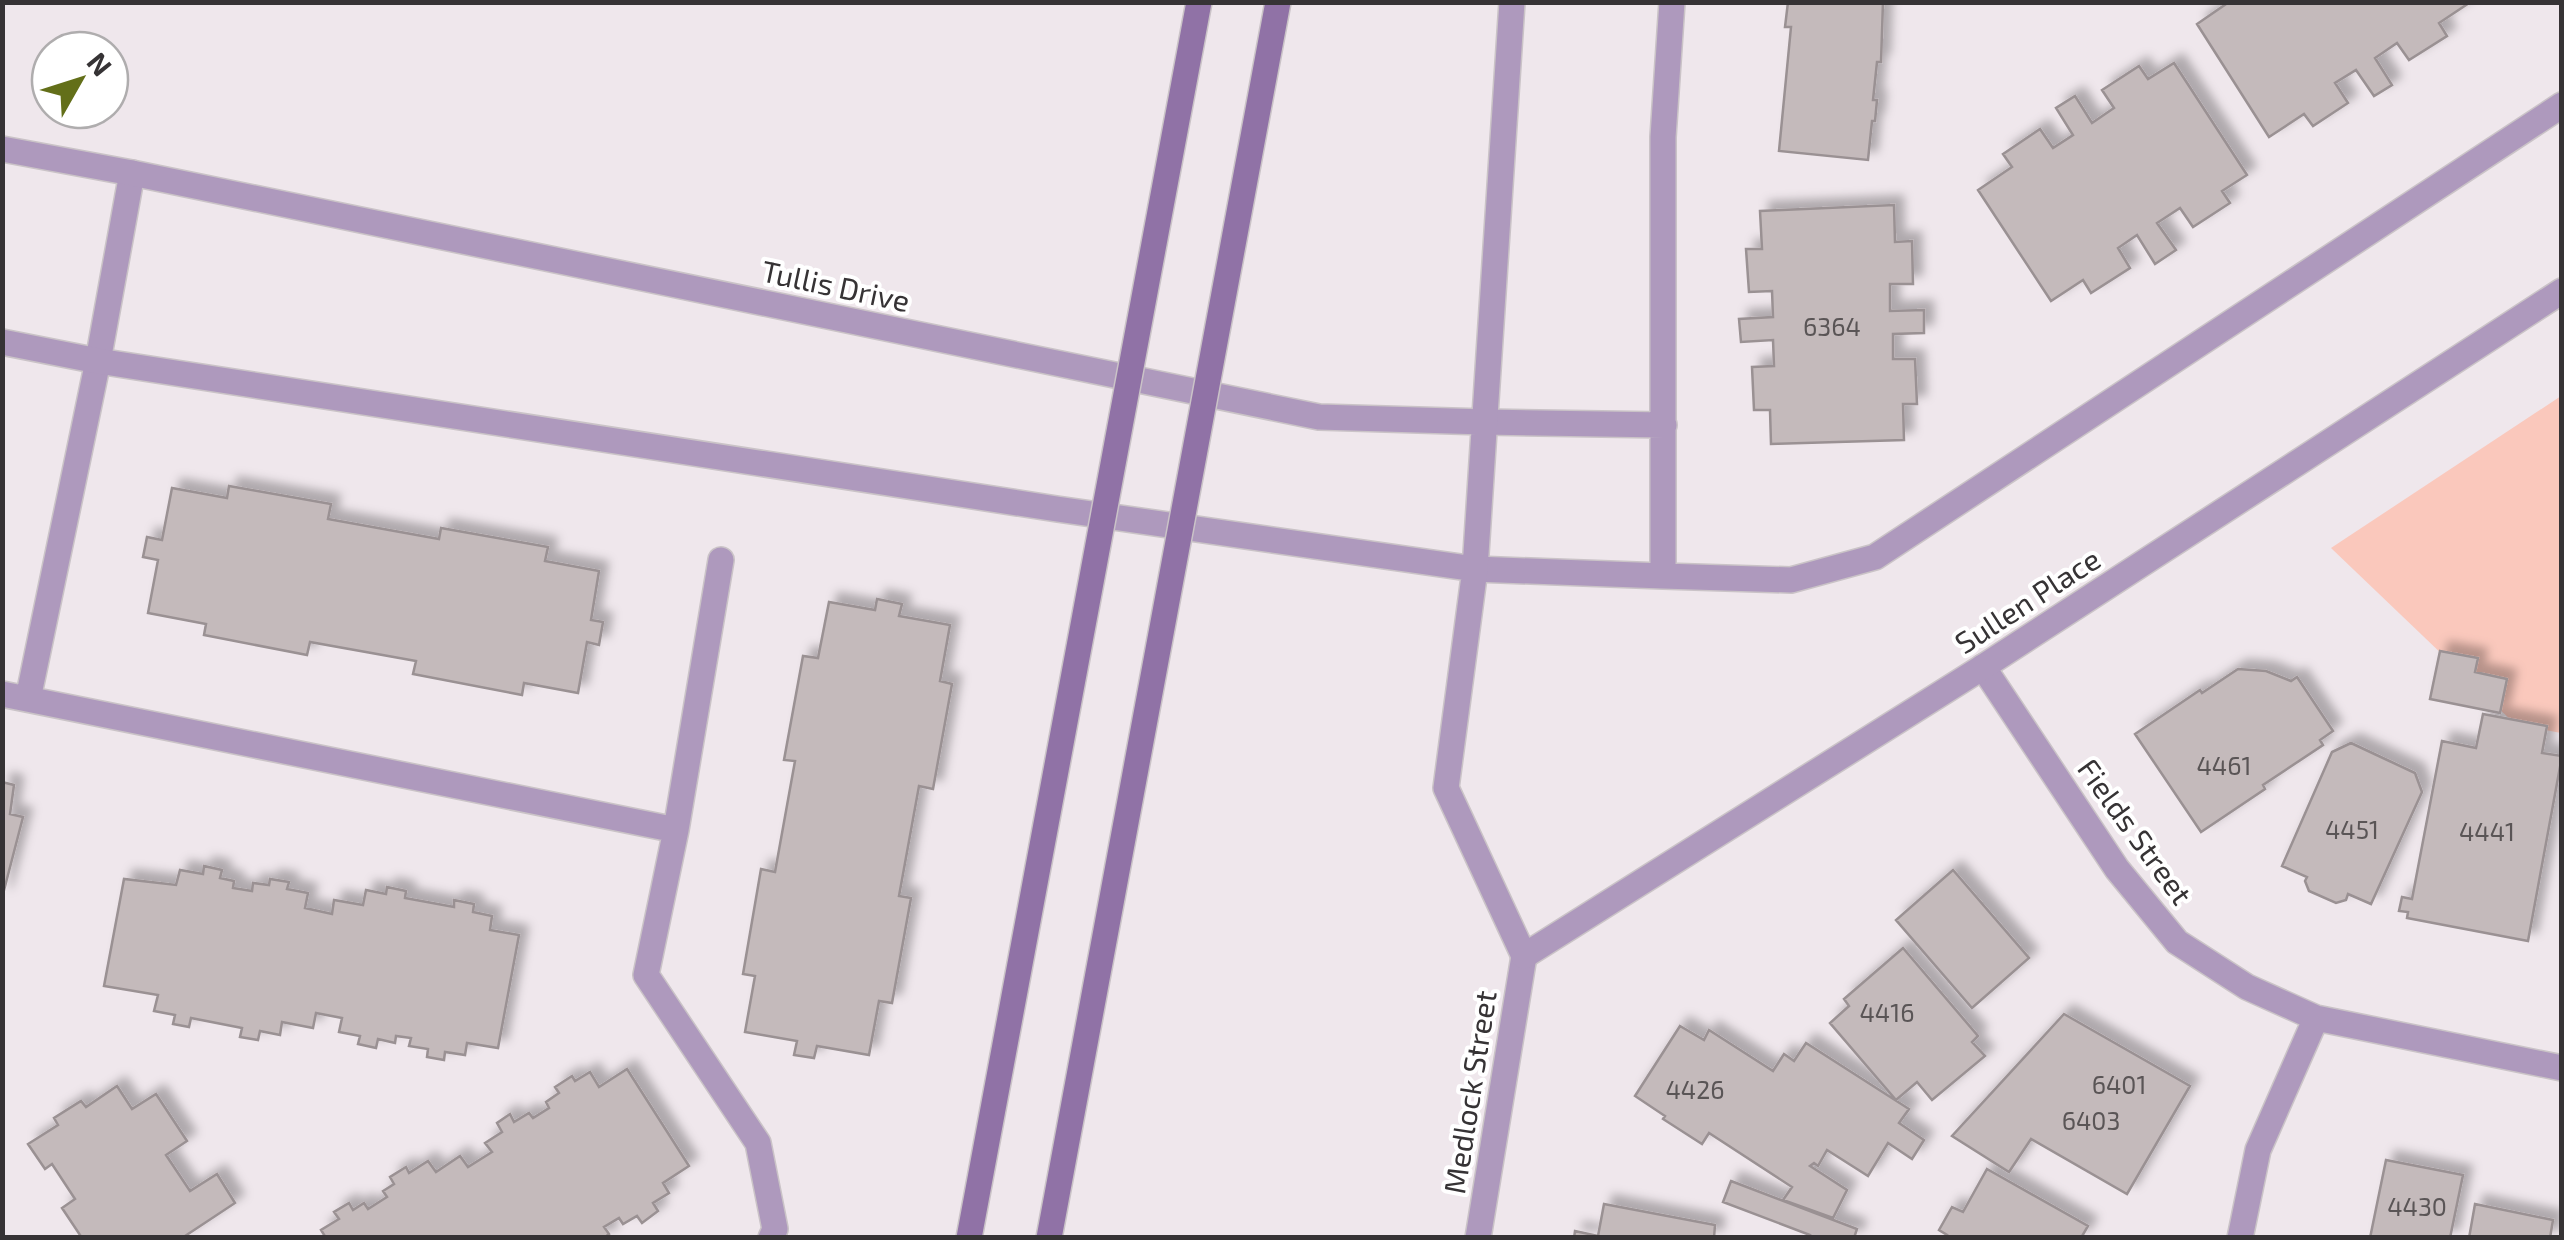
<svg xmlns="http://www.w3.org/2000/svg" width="2564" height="1240" font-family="'Exo 2',sans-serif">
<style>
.green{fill:#fac8bc}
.building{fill:#c4babb;stroke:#9a9193;stroke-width:2.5;filter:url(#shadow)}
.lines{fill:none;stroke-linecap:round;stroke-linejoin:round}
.service-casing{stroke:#cac3c7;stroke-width:28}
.minor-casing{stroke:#cac3c7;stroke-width:28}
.tertiary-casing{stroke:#cac3c7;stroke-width:28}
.service{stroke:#ae99bd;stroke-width:25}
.minor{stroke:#ae99bd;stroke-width:25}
.tertiary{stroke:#ae99bd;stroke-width:25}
.secondary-bridge-casing{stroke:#cac3c7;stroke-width:28;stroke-linecap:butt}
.secondary-bridge{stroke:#9072a6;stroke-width:25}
.labels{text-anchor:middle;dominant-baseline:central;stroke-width:8;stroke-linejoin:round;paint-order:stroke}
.number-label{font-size:25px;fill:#5a5556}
.street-label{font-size:30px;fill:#363335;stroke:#fff}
</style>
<defs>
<filter id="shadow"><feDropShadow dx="9" dy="-9" stdDeviation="5" flood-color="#0004"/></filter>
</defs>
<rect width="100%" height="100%" fill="#efe7ec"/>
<path class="green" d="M 2561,396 L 2561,733 L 2515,724 L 2331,548 Z"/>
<path class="building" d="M 1788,2 L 1883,2 L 1881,62 L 1877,62 L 1873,100 L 1877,100 L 1875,121 L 1872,121 L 1868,160 L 1779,151 L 1791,27 L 1785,27 Z
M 2225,2 L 2468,2 L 2469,3 L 2439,23 L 2447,36 L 2409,60 L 2397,43 L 2375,58 L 2392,85 L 2374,96 L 2356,70 L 2335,83 L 2348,103 L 2313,126 L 2304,114 L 2269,137 L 2197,24 L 2226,4 Z
M 2174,63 L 2247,175 L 2222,191 L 2230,203 L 2193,227 L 2180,208 L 2157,223 L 2176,250 L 2155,264 L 2137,235 L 2118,248 L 2130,268 L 2091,293 L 2083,280 L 2051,301 L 1978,190 L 2012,167 L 2003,154 L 2040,129 L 2053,148 L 2073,135 L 2056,108 L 2075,96 L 2092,123 L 2114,108 L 2102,90 L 2139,66 L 2148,79 Z
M 1894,205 L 1895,242 L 1912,241 L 1913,284 L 1890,284 L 1890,311 L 1924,310 L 1924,333 L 1893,334 L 1893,359 L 1915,359 L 1917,404 L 1903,404 L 1904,440 L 1771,444 L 1770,410 L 1754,410 L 1752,367 L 1774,366 L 1773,340 L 1741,342 L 1739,319 L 1773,317 L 1772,291 L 1749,292 L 1746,249 L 1762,249 L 1760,211 Z
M 229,486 L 331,504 L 328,519 L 439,539 L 441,528 L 548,547 L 545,561 L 599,571 L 591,620 L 603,622 L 599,645 L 587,642 L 578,693 L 524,683 L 522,695 L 413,674 L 416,661 L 310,642 L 307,655 L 204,635 L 206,624 L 148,613 L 158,560 L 143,557 L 147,537 L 162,540 L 172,488 L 227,498 Z
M 877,599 L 902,604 L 899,616 L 950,625 L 940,681 L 952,684 L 933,789 L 919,786 L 899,896 L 911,898 L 892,1003 L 879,1001 L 869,1055 L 817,1046 L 814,1058 L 794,1055 L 797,1041 L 745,1032 L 755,976 L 743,974 L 761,869 L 775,872 L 795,761 L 784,760 L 803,656 L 818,658 L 829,602 L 875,610 Z
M 2440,651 L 2478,658 L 2475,672 L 2507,679 L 2500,713 L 2430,699 Z
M 2238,669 L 2266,671 L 2291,681 L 2297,677 L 2333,731 L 2320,740 L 2323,745 L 2263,785 L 2265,789 L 2201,832 L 2135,734 L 2200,690 L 2202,693 Z
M 2483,714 L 2547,726 L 2542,753 L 2562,756 L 2528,941 L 2407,918 L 2408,912 L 2399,911 L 2402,897 L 2412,899 L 2442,741 L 2476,748 Z
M 2351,743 L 2415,773 L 2422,792 L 2371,904 L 2348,894 L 2346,900 L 2336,903 L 2309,891 L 2305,881 L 2307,877 L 2282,866 L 2332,752 Z
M 2,782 L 14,785 L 10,814 L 23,817 L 2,898 Z
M 204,866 L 222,870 L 220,878 L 234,881 L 233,888 L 252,891 L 253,883 L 269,885 L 270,879 L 289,882 L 287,889 L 308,893 L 305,908 L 332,914 L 334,900 L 363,905 L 366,890 L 386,894 L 387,887 L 406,891 L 405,898 L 454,907 L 454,900 L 474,904 L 473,912 L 492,916 L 490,930 L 519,935 L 498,1048 L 467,1043 L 465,1055 L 445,1052 L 444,1060 L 427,1057 L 428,1049 L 409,1046 L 411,1038 L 396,1036 L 395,1043 L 378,1039 L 376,1048 L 358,1044 L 360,1036 L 339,1032 L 342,1018 L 316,1013 L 313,1028 L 282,1022 L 280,1035 L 260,1031 L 258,1040 L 240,1037 L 242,1028 L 191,1018 L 189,1027 L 173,1024 L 175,1015 L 154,1011 L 158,995 L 104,986 L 124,879 L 176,885 L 180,870 L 203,874 Z
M 1953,870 L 2029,958 L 1972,1008 L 1896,920 Z
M 1903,948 L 1978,1036 L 1972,1042 L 1985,1056 L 1932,1100 L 1917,1082 L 1896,1100 L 1830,1023 L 1849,1006 L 1844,999 Z
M 2064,1014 L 2190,1086 L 2127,1194 L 2031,1139 L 2009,1172 L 1952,1136 Z
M 1680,1026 L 1704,1040 L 1709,1030 L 1773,1071 L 1784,1054 L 1794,1061 L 1806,1043 L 1909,1109 L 1899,1123 L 1924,1140 L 1912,1159 L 1888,1143 L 1868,1176 L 1827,1150 L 1818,1166 L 1814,1163 L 1810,1166 L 1847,1190 L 1833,1218 L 1783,1200 L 1792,1187 L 1709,1133 L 1702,1144 L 1663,1119 L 1665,1116 L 1635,1096 Z
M 627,1069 L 689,1166 L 663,1183 L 669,1193 L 653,1203 L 658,1211 L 642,1223 L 637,1216 L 623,1224 L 619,1218 L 604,1227 L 609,1234 L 604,1238 L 326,1238 L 321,1230 L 339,1219 L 334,1212 L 349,1203 L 353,1210 L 364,1203 L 368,1209 L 387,1197 L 383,1191 L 394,1184 L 390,1177 L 406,1167 L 409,1173 L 428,1161 L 436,1172 L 460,1156 L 468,1167 L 492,1152 L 485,1143 L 502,1132 L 497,1123 L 510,1114 L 514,1122 L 529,1113 L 533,1118 L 549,1108 L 546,1102 L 559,1093 L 555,1087 L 572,1076 L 575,1081 L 590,1072 L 599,1087 Z
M 117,1086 L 132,1109 L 156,1094 L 187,1141 L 166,1155 L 190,1191 L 217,1174 L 235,1203 L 182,1238 L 82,1238 L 62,1208 L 75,1199 L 52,1164 L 45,1169 L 28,1144 L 58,1125 L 54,1118 L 81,1101 L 86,1107 Z
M 2386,1160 L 2463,1175 L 2450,1238 L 2370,1238 Z
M 1987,1169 L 2088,1226 L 2081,1238 L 1945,1238 L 1947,1235 L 1939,1230 L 1952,1207 L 1963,1212 Z
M 1731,1181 L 1857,1229 L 1854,1238 L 1809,1238 L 1810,1235 L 1723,1202 Z
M 1604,1204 L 1715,1225 L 1714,1238 L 1574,1238 L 1575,1231 L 1598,1236 Z
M 2475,1204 L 2553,1220 L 2550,1238 L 2469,1238 Z"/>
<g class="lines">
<defs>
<path id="service" d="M 1672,2 L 1663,137 L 1663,576 L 1791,580 L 1875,557 L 2562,105
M 1485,422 L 1664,425
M 721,560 L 676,830 L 646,975 L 758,1143 L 775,1229 L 771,1238
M 1475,569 L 1663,576
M 2,694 L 676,830
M 28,699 L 98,361 L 132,173"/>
<path id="minor" d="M 1983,667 L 2117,869 L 2177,942 L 2247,987 L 2316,1018 L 2562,1068
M 1478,1238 L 1524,956
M 2240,1238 L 2258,1150 L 2316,1018"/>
<path id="tertiary" d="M 1512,2 L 1475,569 L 1446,788 L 1524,956 L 1983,667 L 2562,291
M 2,149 L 132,173 L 1319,417 L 1485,422
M 2,342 L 98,361 L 1057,509 L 1475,569"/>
</defs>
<use href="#service" class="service-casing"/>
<use href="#minor" class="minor-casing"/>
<use href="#tertiary" class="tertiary-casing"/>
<use href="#service" class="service"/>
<use href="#minor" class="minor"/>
<use href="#tertiary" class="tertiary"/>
<defs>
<path id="secondary-bridge" d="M 969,1238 L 1199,2
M 1049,1238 L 1278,2"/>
</defs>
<use href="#secondary-bridge" class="secondary-bridge-casing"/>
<use href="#secondary-bridge" class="secondary-bridge"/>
</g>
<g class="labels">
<g class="number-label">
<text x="1832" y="326">6364</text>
<text x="2224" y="765">4461</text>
<text x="2352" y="829">4451</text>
<text x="2487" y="831">4441</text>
<text x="1887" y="1012">4416</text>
<text x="2119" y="1084">6401</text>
<text x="1695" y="1089">4426</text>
<text x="2091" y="1120">6403</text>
<text x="2417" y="1206">4430</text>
</g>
<g class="street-label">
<text transform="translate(836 285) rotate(12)">Tullis Drive</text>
<text transform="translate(2027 600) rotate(-33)">Sullen Place</text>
<text transform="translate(2136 831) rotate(54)">Fields Street</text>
<text transform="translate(1469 1092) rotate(-81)">Medlock Street</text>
</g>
</g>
<rect width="2564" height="1240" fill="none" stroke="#363335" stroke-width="10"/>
<g transform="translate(80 80) rotate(51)"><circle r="48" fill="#ffffff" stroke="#afadae" stroke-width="2.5"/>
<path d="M0-8L18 38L0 25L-18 38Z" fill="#636f19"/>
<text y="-15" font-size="28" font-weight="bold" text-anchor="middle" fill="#363335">N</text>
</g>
</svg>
